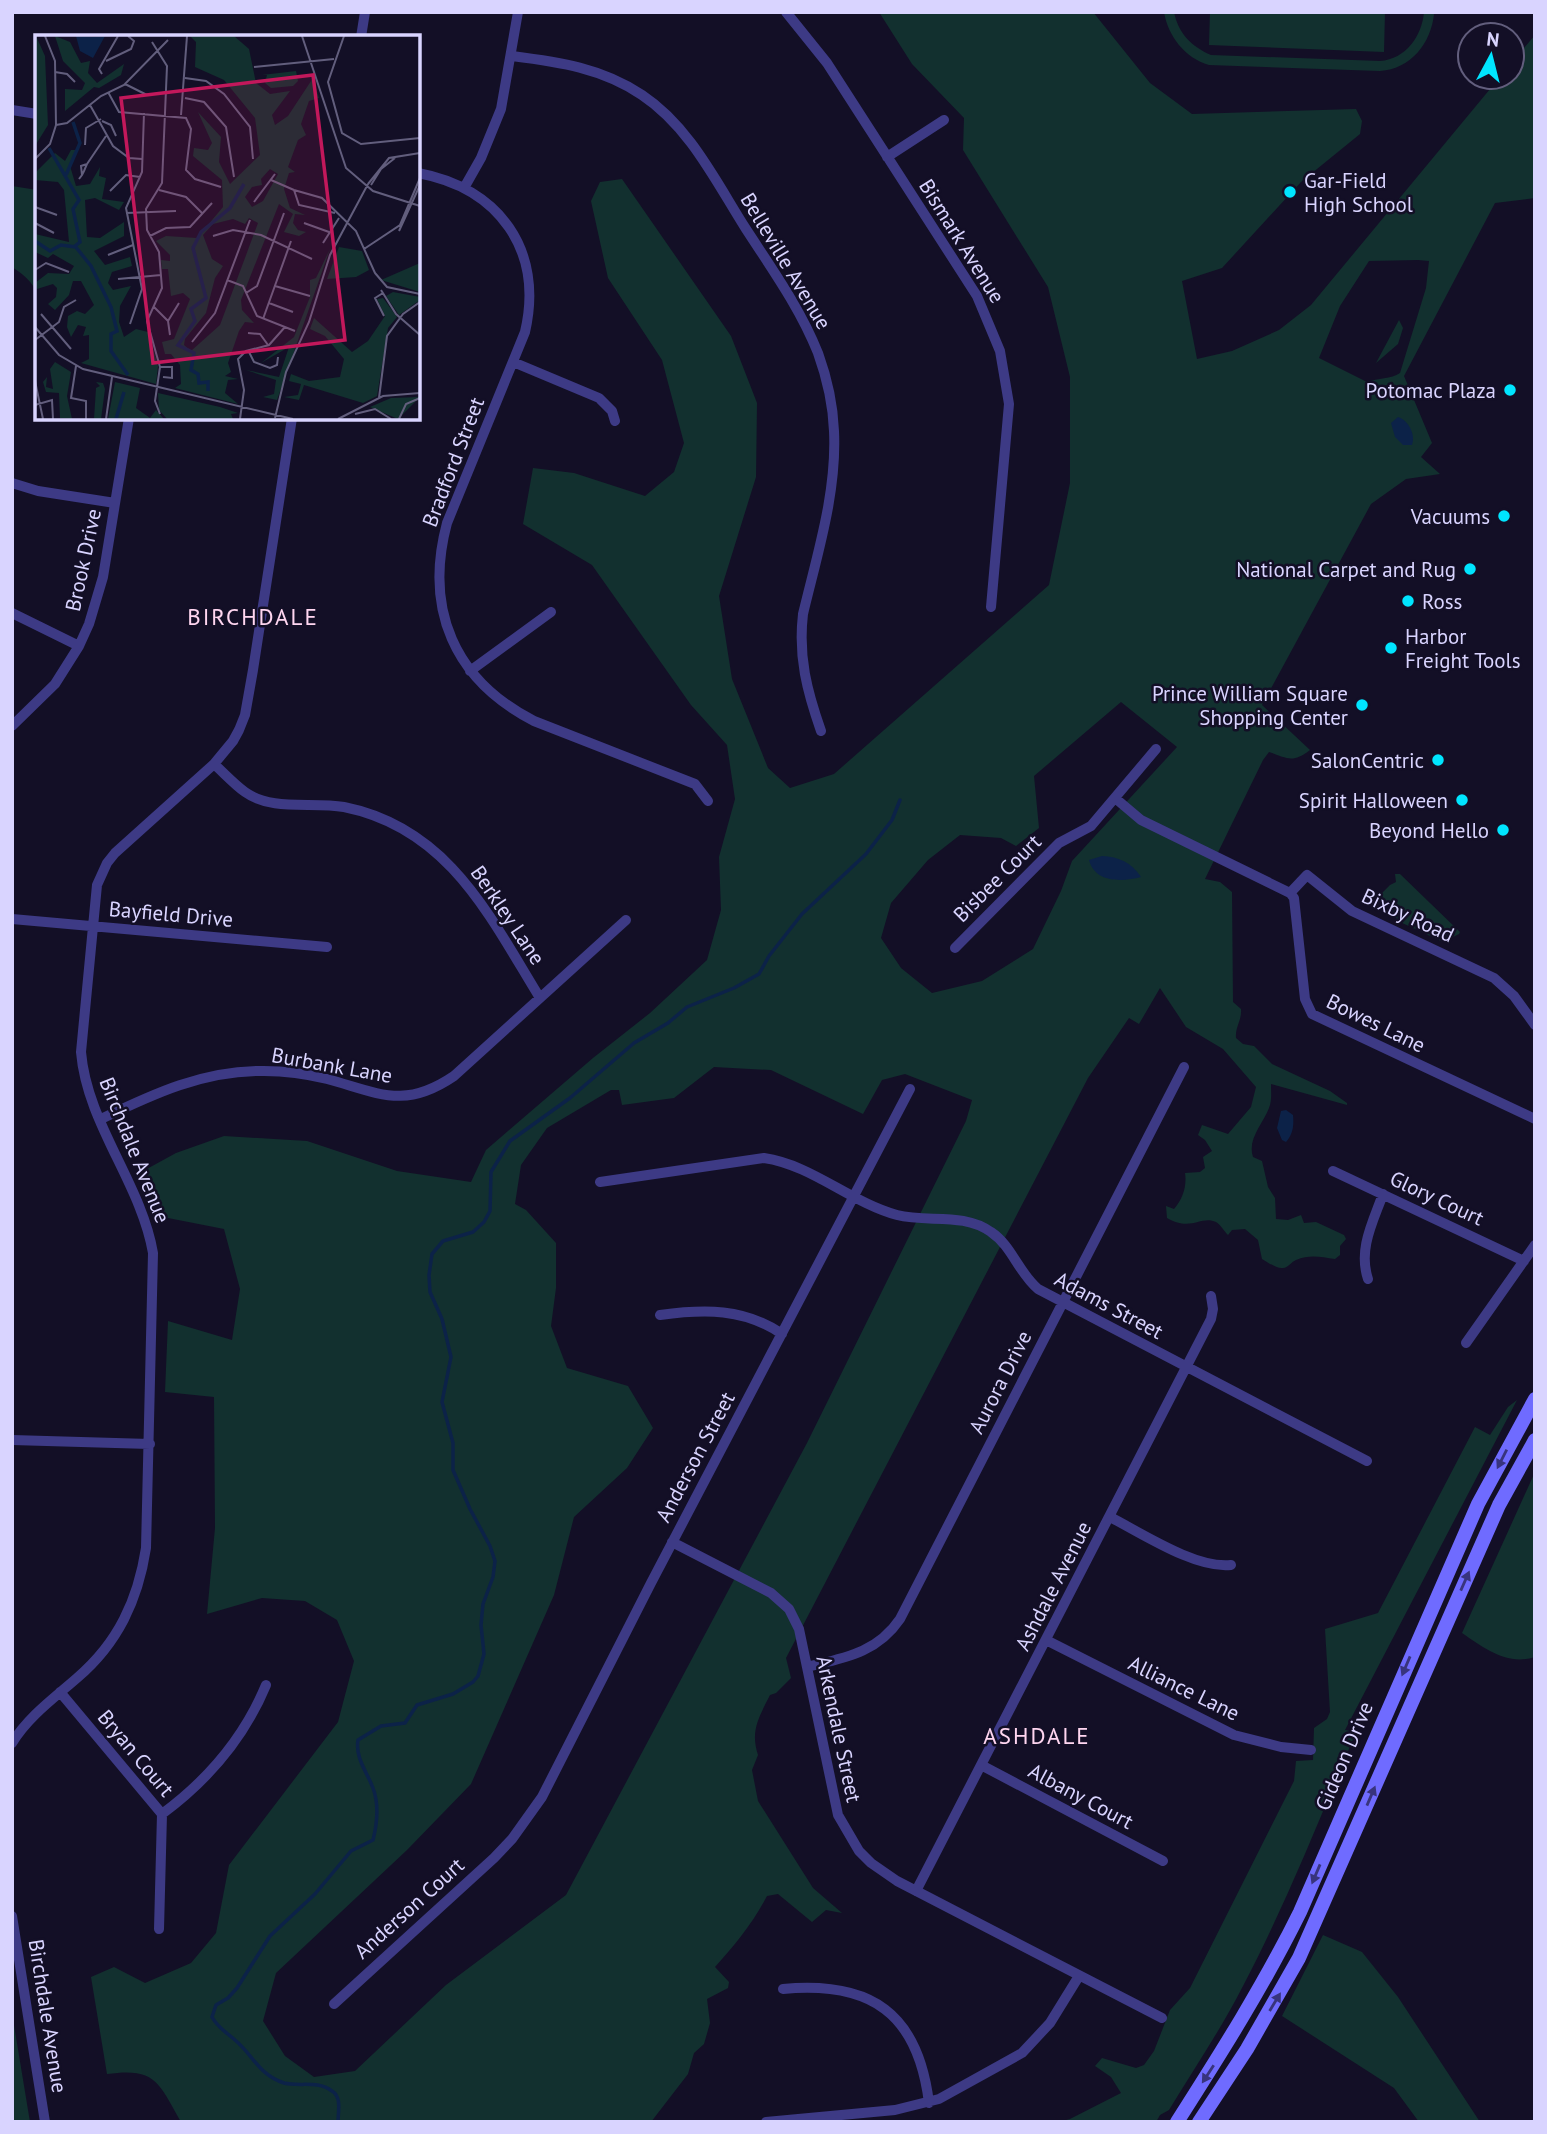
<svg xmlns="http://www.w3.org/2000/svg" width="1547" height="2134" font-family="'PT Sans',sans-serif">
<style>
.green{fill:#12302f;fill-rule:evenodd}
.water{fill:#0c2248}
.lines{fill:none;stroke-linecap:round;stroke-linejoin:round}
.stream{stroke:#0c2248;stroke-width:3.5}
.minor{stroke:#3d3a85;stroke-width:10}
.secondary{stroke:#6f6bff;stroke-width:14}
.oneway{fill:#38347d}
.poi-dot{fill:#00e5ff;stroke:#130f26;stroke-width:2.5}
.labels{text-anchor:middle;dominant-baseline:central;stroke-width:5;stroke-linejoin:round;paint-order:stroke}
.poi-label{font-size:21px;fill:#d9d4ff;stroke:#130f26;text-anchor:end}
.street-label{font-size:21px;fill:#d9d4ff;stroke:#130f26}
.neighbourhood-label{font-size:23px;letter-spacing:2px;fill:#ffd6f0;stroke:#130f26}
.inset-river{fill:none;stroke:#0c2248;stroke-width:3.5}
.inset-road{fill:none;stroke:#625e7d;stroke-width:2}
.view{fill:#c2185b;fill-opacity:0.15;stroke:#c2185b;stroke-width:3.5}
.inset-edge{fill:none;stroke:#d9d4ff;stroke-width:3.5}
</style>
<rect width="100%" height="100%" fill="#130f26"/>
<path class="green" d="M 879,12 L 1093,12 L 1150,83 L 1192,114 L 1356,109 L 1362,121 L 1360,134 L 1301,182 L 1222,268 L 1182,281 L 1197,359 L 1232,351 L 1279,330 L 1311,305 L 1500,77 L 1512,77 L 1512,62 L 1535,35 L 1535,198 L 1495,203 L 1404,376 L 1432,443 L 1421,457 L 1440,474 L 1406,479 L 1371,504 L 1262,705 L 1310,750 C 1293,763 1288,759 1269,752 L 1263,760 L 1205,879 L 1220,882 L 1232,892 L 1233,1002 L 1241,1009 C 1242,1020 1235,1027 1236,1038 L 1243,1044 L 1254,1046 L 1272,1064 L 1330,1091 L 1347,1103 L 1347,1105 L 1271,1084 C 1271,1092 1272,1101 1269,1108 C 1263,1124 1247,1139 1253,1157 L 1262,1161 L 1268,1187 L 1275,1198 L 1276,1219 L 1288,1220 L 1301,1215 L 1304,1223 L 1316,1222 L 1344,1235 L 1346,1239 L 1340,1246 L 1340,1255 L 1335,1259 C 1321,1257 1310,1254 1296,1260 C 1291,1262 1288,1268 1283,1268 C 1277,1269 1267,1262 1262,1259 L 1258,1240 L 1245,1229 L 1232,1230 L 1228,1235 C 1224,1231 1221,1225 1216,1222 C 1201,1215 1191,1232 1167,1218 L 1166,1206 L 1174,1209 C 1183,1199 1187,1186 1185,1173 L 1200,1172 L 1205,1168 L 1203,1157 L 1212,1151 L 1205,1140 L 1198,1135 L 1202,1125 L 1228,1134 L 1251,1107 L 1256,1087 L 1223,1049 L 1186,1027 L 1160,988 L 1139,1024 L 1129,1018 L 1088,1078 L 786,1658 L 791,1678 L 776,1693 L 770,1695 C 759,1717 750,1731 758,1755 L 752,1770 L 758,1801 L 813,1888 L 842,1913 L 826,1910 L 812,1922 L 778,1894 L 767,1896 C 753,1923 735,1945 715,1967 L 729,1982 L 728,1988 L 707,1999 L 710,2023 L 704,2044 L 694,2053 L 688,2074 L 651,2122 L 181,2122 C 159,2083 156,2067 107,2074 L 91,1977 L 114,1967 L 145,1983 L 191,1963 L 216,1933 L 229,1865 L 338,1722 L 354,1661 L 337,1620 L 305,1601 L 262,1598 L 207,1614 L 215,1528 L 214,1397 L 165,1392 L 168,1321 L 232,1340 L 240,1289 L 224,1229 L 163,1217 L 145,1170 L 176,1153 L 224,1136 L 307,1141 L 397,1171 L 471,1182 L 486,1150 L 593,1058 L 650,1013 L 707,960 L 721,910 L 719,857 L 735,799 L 727,745 L 691,705 L 592,565 L 523,524 L 533,468 L 574,473 L 645,496 L 674,472 L 684,443 L 662,360 L 608,278 L 591,201 L 600,182 L 622,179 L 731,336 L 757,403 L 756,477 L 719,596 L 732,679 L 768,768 L 790,788 L 834,774 L 1049,585 L 1070,483 L 1070,377 L 1048,287 L 963,150 L 964,118 L 912,64 ZM 1418,260 L 1429,261 L 1426,288 L 1400,373 C 1391,379 1378,378 1367,382 L 1319,358 L 1340,306 L 1369,261 ZM 1121,702 L 1177,747 L 1072,861 L 1061,891 L 1033,949 L 982,981 L 932,993 L 901,968 L 881,938 L 891,903 L 928,860 L 960,835 L 1001,838 L 1016,846 L 1039,828 L 1034,776 ZM 714,1067 L 771,1070 L 863,1114 L 882,1080 L 905,1074 L 972,1100 L 966,1121 L 807,1443 L 566,1895 L 446,1985 L 355,2071 L 314,2077 L 285,2056 L 263,2021 L 276,1973 L 407,1850 L 471,1784 L 554,1595 L 574,1517 L 627,1468 L 653,1428 L 628,1386 L 567,1368 L 551,1326 L 556,1288 L 556,1243 L 526,1210 L 515,1204 L 521,1165 L 547,1128 L 611,1090 L 619,1090 L 622,1105 L 674,1098 Z
M 1164,12 L 1174,12 C 1178,33 1192,47 1211,55 L 1380,61 C 1406,59 1422,36 1424,12 L 1434,14 C 1431,43 1411,69 1380,71 L 1209,65 C 1185,58 1168,36 1164,12 Z
M 1210,12 L 1385,12 L 1384,52 L 1209,45 Z
M 12,186 L 37,190 L 37,294 C 33,282 23,274 12,267 Z
M 1399,320 L 1403,328 L 1398,344 L 1376,363 Z
M 1395,874 L 1400,874 L 1460,932 L 1459,934 L 1443,942 L 1398,921 L 1379,896 L 1390,885 L 1396,882 Z
M 1517,1400 L 1345,1730 L 1356,1732 C 1320,1818 1286,1904 1243,1986 C 1221,2029 1194,2069 1169,2110 L 1160,2115 L 1156,2122 L 1058,2122 L 1070,2119 L 1121,2093 L 1111,2077 L 1095,2066 L 1102,2058 L 1136,2068 L 1144,2065 L 1154,2051 L 1170,2010 L 1190,1988 L 1294,1781 L 1296,1761 L 1313,1760 L 1314,1728 L 1327,1719 L 1330,1712 L 1325,1629 L 1378,1613 L 1475,1427 L 1490,1435 L 1508,1407 Z
M 1535,1472 L 1535,1657 C 1507,1666 1484,1648 1462,1633 Z
M 1323,1935 L 1362,1952 L 1398,1997 L 1480,2122 L 1419,2122 L 1394,2088 L 1282,2016 Z
M 12,2013 L 30,2122 L 12,2122 Z"/>
<path class="water" d="M 1398,417 C 1408,420 1416,434 1412,445 L 1403,445 L 1395,437 L 1391,423 Z
M 1102,856 C 1119,857 1131,862 1141,877 C 1122,882 1095,883 1089,860 Z
M 1286,1110 L 1293,1115 C 1294,1126 1293,1134 1286,1142 L 1282,1140 L 1277,1128 L 1281,1111 Z"/>
<g class="lines">
<path class="stream" d="M 338,2122 C 338,2112 342,2097 332,2091 C 317,2080 300,2087 284,2083 C 259,2075 253,2055 235,2040 C 226,2032 218,2028 212,2017 L 216,2005 L 228,1998 L 237,1988 L 270,1936 L 315,1894 L 351,1851 L 373,1840 C 377,1824 379,1804 373,1788 C 367,1772 355,1758 358,1740 L 381,1726 L 405,1723 L 417,1705 L 453,1694 L 473,1682 L 478,1676 L 484,1654 L 481,1625 L 483,1604 L 493,1577 L 495,1561 L 490,1546 L 470,1509 L 453,1470 L 453,1443 L 442,1402 L 451,1357 L 442,1319 L 430,1292 L 429,1275 L 432,1254 L 443,1241 L 473,1232 L 484,1222 L 490,1211 L 491,1172 L 510,1141 L 570,1098 L 634,1043 L 668,1023 L 687,1007 L 734,988 L 759,974 L 769,956 L 802,914 L 866,854 L 892,820 L 900,800"/>
<path class="minor" d="M 786,12 L 827,63 L 977,296 L 1000,351 L 1009,404 L 991,607
M 361,37 L 365,12
M 512,56 C 559,62 602,68 642,95 C 690,127 716,182 746,229 C 772,269 800,308 818,353 C 827,378 833,405 834,431 C 837,493 817,555 803,614 C 798,657 807,691 821,731
M 12,110 L 37,114
M 887,157 L 944,120
M 418,173 C 499,188 544,250 525,332 L 447,523 C 424,609 454,680 534,721 L 695,784 L 708,801
M 464,188 L 481,158 L 501,109 L 518,12
M 513,362 L 599,398 L 612,411 L 615,421
M 12,483 L 38,491 L 115,503
M 12,613 L 79,646
M 470,671 L 551,612
M 12,726 L 55,684 L 79,646 L 89,624 L 103,577 L 129,418
M 214,764 C 224,773 234,784 245,792 C 273,812 312,801 344,807 C 449,828 490,917 540,998
M 1115,798 L 1141,820 L 1290,893
M 1290,893 L 1294,898 L 1305,999 L 1312,1014 L 1535,1119
M 1290,893 L 1307,875 L 1352,911 L 1494,978 L 1514,996 L 1535,1025
M 12,919 L 327,947
M 955,948 L 1059,843 L 1091,826 L 1156,749
M 101,1119 C 153,1094 204,1070 264,1071 C 285,1071 307,1074 327,1079 C 379,1093 404,1110 454,1076 L 626,920
M 1333,1171 L 1524,1261
M 600,1182 L 764,1158 C 812,1165 850,1202 897,1215 C 928,1223 963,1212 991,1232 C 1012,1246 1018,1272 1038,1289 L 1367,1461
M 1368,1279 C 1358,1249 1373,1222 1383,1194
M 660,1315 C 704,1309 744,1308 782,1334
M 1466,1343 L 1535,1245
M 12,1440 L 150,1444
M 1110,1517 C 1143,1534 1196,1569 1231,1565
M 672,1542 L 771,1593 L 789,1609 L 799,1629 L 838,1815 L 859,1851 L 871,1863 L 897,1881 L 1162,2018
M 1046,1640 L 1234,1735 L 1281,1747 L 1311,1750
M 807,1667 C 844,1658 877,1653 900,1619 L 1184,1067
M 60,1692 L 162,1814 L 159,1929
M 12,1743 C 29,1716 53,1699 77,1678 C 118,1643 138,1600 146,1548 L 153,1253 C 141,1183 87,1124 81,1052 L 97,885 L 107,863 L 115,853 L 214,764 L 233,741 L 239,730 L 245,715 L 253,670 L 292,418
M 981,1765 L 1163,1861
M 162,1814 C 208,1780 244,1738 266,1685
M 916,1891 L 1211,1319 L 1213,1309 L 1211,1296
M 12,1916 L 45,2122
M 783,1989 C 871,1981 918,2013 929,2103
M 334,2004 L 494,1858 L 512,1839 L 542,1797 L 651,1583 L 910,1089
M 766,2122 L 895,2110 L 939,2099 L 1022,2053 L 1050,2023 L 1079,1976"/>
<path class="secondary" d="M 1177,2122 C 1221,2053 1264,1985 1300,1912 L 1478,1504 L 1535,1399
M 1199,2122 L 1247,2049 L 1299,1958 L 1499,1505 L 1535,1440"/>
</g>
<defs><path id="oneway-solid" d="M-6-.8H1V-3.2L6.5 0L1 3.2V.8H-6Z" transform="scale(1.75)"/></defs>
<g class="oneway">
<use href="#oneway-solid" transform="translate(1502 1459) rotate(117)"/>
<use href="#oneway-solid" transform="translate(1465 1581) rotate(-66)"/>
<use href="#oneway-solid" transform="translate(1406 1666) rotate(113)"/>
<use href="#oneway-solid" transform="translate(1371 1796) rotate(-67)"/>
<use href="#oneway-solid" transform="translate(1316 1874) rotate(113)"/>
<use href="#oneway-solid" transform="translate(1275 2002) rotate(-59)"/>
<use href="#oneway-solid" transform="translate(1208 2074) rotate(123)"/>
</g>
<g class="poi-dot">
<circle cx="1290" cy="192" r="7"/>
<circle cx="1510" cy="390" r="7"/>
<circle cx="1504" cy="516" r="7"/>
<circle cx="1470" cy="569" r="7"/>
<circle cx="1408" cy="601" r="7"/>
<circle cx="1391" cy="648" r="7"/>
<circle cx="1362" cy="705" r="7"/>
<circle cx="1438" cy="760" r="7"/>
<circle cx="1462" cy="800" r="7"/>
<circle cx="1503" cy="830" r="7"/>
</g>
<g class="labels">
<g class="poi-label">
<text x="1304" y="180" text-anchor="start">Gar-Field<tspan x="1304" dy="24">High School</tspan></text>
<text x="1496" y="390">Potomac Plaza</text>
<text x="1490" y="516">Vacuums</text>
<text x="1456" y="569">National Carpet and Rug</text>
<text x="1422" y="601" text-anchor="start">Ross</text>
<text x="1405" y="636" text-anchor="start">Harbor<tspan x="1405" dy="24">Freight Tools</tspan></text>
<text x="1348" y="693">Prince William Square<tspan x="1348" dy="24">Shopping Center</tspan></text>
<text x="1424" y="760">SalonCentric</text>
<text x="1448" y="800">Spirit Halloween</text>
<text x="1489" y="830">Beyond Hello</text>
</g>
<g class="street-label">
<text transform="translate(962 241) rotate(58)">Bismark Avenue</text>
<text transform="translate(786 261) rotate(59)">Belleville Avenue</text>
<text transform="translate(453 462) rotate(-69)">Bradford Street</text>
<text transform="translate(83 560) rotate(-78)">Brook Drive</text>
<text transform="translate(997 878) rotate(-45)">Bisbee Court</text>
<text transform="translate(171 914) rotate(5)">Bayfield Drive</text>
<text transform="translate(508 915) rotate(56)">Berkley Lane</text>
<text transform="translate(1408 915) rotate(25)">Bixby Road</text>
<text transform="translate(1376 1023) rotate(26)">Bowes Lane</text>
<text transform="translate(332 1065) rotate(10)">Burbank Lane</text>
<text transform="translate(135 1150) rotate(68)">Birchdale Avenue</text>
<text transform="translate(1437 1198) rotate(25)">Glory Court</text>
<text transform="translate(1109 1305) rotate(28)">Adams Street</text>
<text transform="translate(1000 1382) rotate(-63)">Aurora Drive</text>
<text transform="translate(695 1457) rotate(-62)">Anderson Street</text>
<text transform="translate(1053 1586) rotate(-63)">Ashdale Avenue</text>
<text transform="translate(1184 1688) rotate(26)">Alliance Lane</text>
<text transform="translate(839 1729) rotate(78)">Arkendale Street</text>
<text transform="translate(136 1753) rotate(50)">Bryan Court</text>
<text transform="translate(1344 1756) rotate(-67)">Gideon Drive</text>
<text transform="translate(1081 1796) rotate(28)">Albany Court</text>
<text transform="translate(409 1908) rotate(-42)">Anderson Court</text>
<text transform="translate(48 2016) rotate(81)">Birchdale Avenue</text>
</g>
<g class="neighbourhood-label">
<text x="253" y="616">BIRCHDALE</text>
<text x="1037" y="1735">ASHDALE</text>
</g>
</g>
<g transform="translate(35 35)">
<rect width="385" height="385" fill="#130f26"/>
<path d="M 1,1 L 10,21 L 13,90 L 0,111 ZM 20,1 L 35,7 L 46,28 L 55,26 L 53,38 L 62,48 L 89,29 L 86,40 L 64,53 L 59,52 L 30,76 L 30,54 L 47,55 L 50,48 L 28,26 ZM 155,1 L 199,1 L 214,14 L 221,48 L 235,59 L 255,56 L 237,80 L 240,90 L 253,81 L 278,43 L 284,63 L 274,66 L 266,89 L 271,100 L 263,105 L 253,132 L 260,137 L 254,138 L 249,154 L 255,173 L 270,180 L 260,179 L 258,188 L 263,195 L 271,197 L 264,201 L 249,197 L 258,179 L 244,169 L 206,265 L 207,275 L 219,288 L 210,287 L 204,296 L 193,328 L 196,337 L 190,341 L 203,344 L 193,345 L 190,358 L 203,369 L 140,353 L 146,349 L 145,330 L 136,319 L 130,319 L 127,307 L 139,304 L 155,264 L 148,258 L 136,261 L 133,234 L 127,234 L 126,225 L 135,226 L 135,220 L 121,206 L 131,201 L 162,203 L 188,172 L 187,145 L 158,121 L 159,113 L 173,115 L 177,108 L 163,77 L 186,102 L 184,127 L 195,149 L 225,120 L 220,83 L 189,45 L 160,32 L 161,7 ZM 235,134 L 243,139 L 228,166 L 217,172 L 210,162 L 217,152 L 227,150 L 226,144 ZM 214,183 L 223,188 L 185,290 L 156,316 L 149,310 L 150,304 L 171,278 L 180,243 L 188,231 L 177,224 L 168,200 L 178,189 L 198,184 L 210,189 ZM 261,36 L 263,46 L 258,51 L 236,53 L 230,48 L 232,40 L 227,40 ZM 36,115 L 42,115 L 35,131 L 41,151 L 55,149 L 65,132 L 64,141 L 71,143 L 67,164 L 89,167 L 84,175 L 60,163 L 50,165 L 52,202 L 65,203 L 89,187 L 89,201 L 59,216 L 70,230 L 95,222 L 97,231 L 77,237 L 73,248 L 78,255 L 96,251 L 85,271 L 84,287 L 89,302 L 101,294 L 113,297 L 123,331 L 121,349 L 46,328 L 54,324 L 54,300 L 48,301 L 51,292 L 43,290 L 36,302 L 32,292 L 33,281 L 42,276 L 50,279 L 59,270 L 46,246 L 38,246 L 34,260 L 20,275 L 13,269 L 21,262 L 22,253 L 18,249 L 2,254 L 0,248 L 13,238 L 34,239 L 39,231 L 18,219 L 13,223 L 0,217 L 0,199 L 34,207 L 29,155 L 23,147 L 0,145 L 0,138 L 20,118 L 30,126 ZM 304,212 L 327,216 L 334,235 L 321,242 L 292,244 ZM 295,214 L 242,365 L 228,362 L 239,359 L 241,345 L 211,335 L 244,342 L 254,312 L 226,328 L 259,302 L 275,262 L 275,245 L 281,243 ZM 385,228 L 385,257 L 346,245 ZM 358,257 L 385,262 L 385,265 L 364,280 L 351,261 ZM 348,263 L 362,282 L 353,293 L 342,361 L 328,368 L 269,350 L 264,365 L 249,362 L 263,360 L 266,349 L 254,346 L 256,339 L 274,346 L 305,342 L 309,324 L 290,301 L 275,294 L 279,283 L 317,317 L 333,306 L 350,281 L 342,264 ZM 20,327 L 36,337 L 32,361 L 37,384 L 25,383 L 24,358 L 11,357 L 8,347 L 12,342 L 11,352 L 18,354 L 15,334 ZM 61,347 L 68,348 L 70,354 L 66,384 L 59,384 L 61,353 L 65,351 ZM 80,347 L 105,353 L 101,373 L 115,383 L 121,375 L 129,384 L 73,384 ZM 123,358 L 185,372 L 203,378 L 196,379 L 198,384 L 132,384 L 124,375 ZM 385,362 L 363,384 L 335,372 L 356,363 Z" fill="#12302f" fill-rule="evenodd"/>
<path d="M 41,1 L 60,2 L 70,1 L 58,23 L 45,16 Z" fill="#0c2248"/>
<path class="inset-river" d="M 14,113 L 44,165 L 38,174 L 45,207 L 40,211 L 56,231 L 76,272 L 82,296 L 76,299 L 76,316 L 93,340M 31,140 L 45,108 L 38,87M 0,206 L 15,216 L 26,210 L 41,212M 173,356 L 173,347 L 164,348 L 163,339 L 156,335 L 159,318 L 143,310 L 160,286 L 156,274 L 171,263 L 158,213 L 166,197 L 195,173 L 209,149M 81,384 L 89,357"/>
<path class="inset-road" d="M 267,1 L 311,133 L 338,156 L 385,171M 309,1 L 293,47 L 307,98 L 326,109 L 385,103M 117,7 L 132,31 L 127,148 L 111,174 L 112,195 L 124,217 L 127,253 L 112,286 L 125,332 L 120,366 L 125,379M 71,26 L 96,14 L 99,6 L 93,1M 219,32 L 299,24M 20,37 L 32,39 L 40,47M 67,39 L 64,34 L 83,1M 150,43 L 171,46 L 189,59 L 215,92 L 218,124M 90,49 L 112,60M 73,57 L 84,77 L 151,83 L 156,94 L 151,135 L 160,144 L 186,152M 150,63 L 169,67 L 191,92 L 199,142M 55,70 L 78,111 L 94,123 L 107,124M 146,80 L 152,1M 67,86 L 76,90 L 81,101M 21,90 L 32,88 L 66,61 L 89,50 L 133,5M 50,110 L 51,93 L 66,84M 0,124 L 15,109 L 21,90 L 20,26 L 10,1M 52,129 L 71,101M 44,144 L 47,140 L 49,136 L 52,129 L 46,131 L 47,140M 236,145 L 259,155M 333,149 L 354,123 L 385,118M 336,150 L 346,134 L 360,123M 124,155 L 151,162 L 168,179M 259,155 L 287,163 L 321,196 L 340,238M 259,155 L 264,170 L 300,178M 75,156 L 91,140 L 105,142M 219,167 L 240,139M 0,172 L 22,180M 91,178 L 141,176M 0,188 L 19,198M 269,188 L 294,197M 364,196 L 385,150M 115,201 L 131,193 L 155,192 L 177,168M 178,201 L 198,195 L 226,200 L 277,224M 288,208 L 304,183M 329,214 L 365,190 L 385,143M 73,220 L 98,210M 0,235 L 11,228 L 34,237M 340,238 L 352,252 L 385,259M 83,244 L 126,240M 192,245 L 208,251 L 222,281 L 260,296M 240,251 L 275,261M 346,255 L 361,279 L 385,300M 211,258 L 222,251 L 249,178M 348,258 L 340,263 L 349,281M 234,268 L 258,277M 119,272 L 133,286 L 135,300M 6,279 L 36,314M 228,284 L 256,206M 133,286 L 144,268M 95,289 L 107,254 L 91,173 L 107,137 L 109,78M 0,292 L 24,320 L 48,334 L 258,384M 213,298 L 225,299 L 233,310M 0,305 L 24,287 L 29,272 L 41,265M 157,307 L 180,278 L 215,185M 213,315 L 219,327 L 235,333 L 242,330 L 243,322M 41,331 L 36,363 L 51,366 L 51,384M 125,332 L 137,332 L 137,343 L 128,342M 0,346 L 8,384M 344,363 L 352,301 L 368,279 L 385,267M 0,370 L 17,365 L 18,384M 320,379 L 340,374 L 356,384M 240,383 L 251,337 L 274,287 L 295,220 L 333,149M 71,384 L 77,342M 205,384 L 209,355 L 203,324 L 211,316 L 234,310 L 250,292M 303,384 L 348,361 L 385,358M 364,384 L 371,369 L 385,363"/>
<path class="view" d="M 278,40 L 310,305 L 118,328 L 86,63 Z"/>
<rect width="385" height="385" class="inset-edge"/>
</g>
<rect width="1547" height="2134" fill="none" stroke="#d9d4ff" stroke-width="28"/>
<g transform="translate(1491 56) rotate(7)"><circle r="33" fill="#130f26" stroke="#625e7d" stroke-width="2"/>
<path d="M0-5L12 26L0 18L-12 26Z" fill="#00e5ff"/>
<text y="-10" font-size="19" font-weight="bold" text-anchor="middle" fill="#d9d4ff">N</text>
</g>
</svg>
